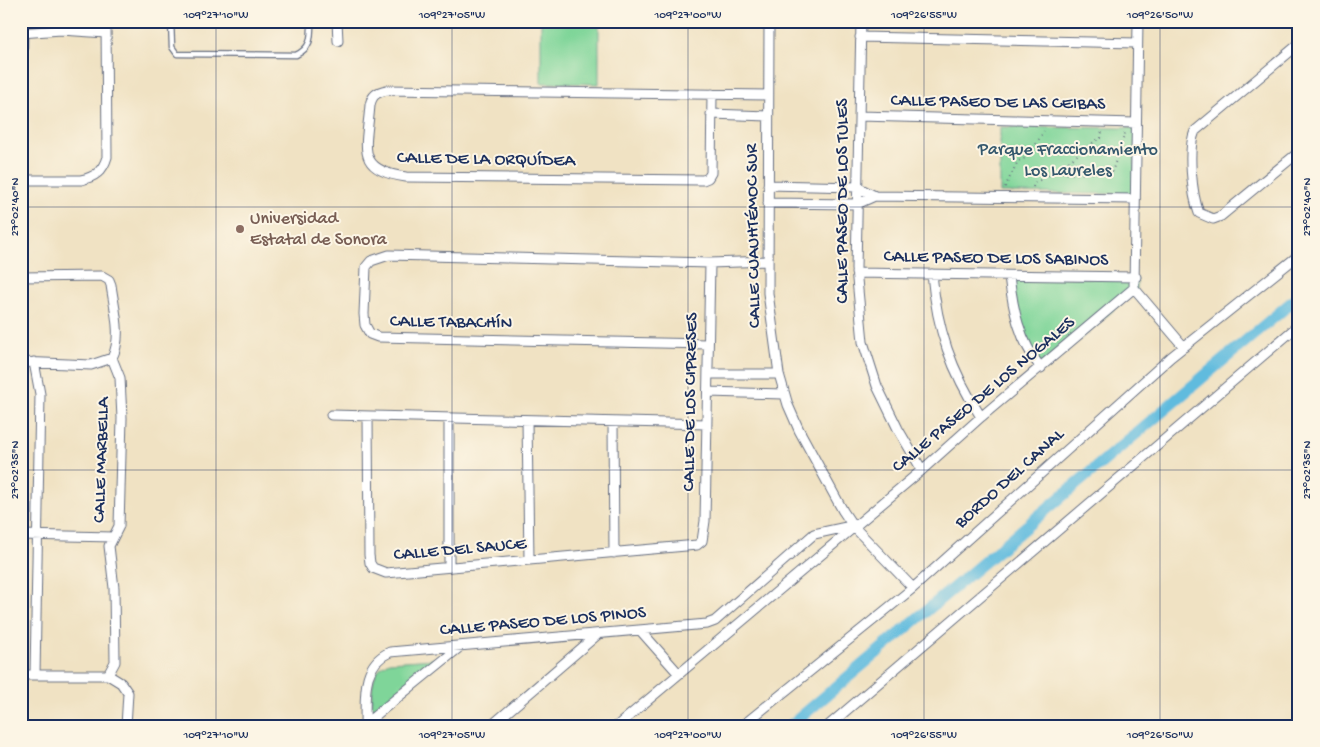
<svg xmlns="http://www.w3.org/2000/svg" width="1320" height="747" font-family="'Gochi Hand',sans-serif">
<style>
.green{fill:#7fd599;stroke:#4d827c}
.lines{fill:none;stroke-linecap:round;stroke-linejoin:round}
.canal{stroke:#60bbde;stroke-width:12}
.service-casing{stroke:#666e81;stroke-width:7}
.minor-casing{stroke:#666e81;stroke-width:11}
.path{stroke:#666e81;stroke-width:2;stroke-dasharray:1 4;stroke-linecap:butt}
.service{stroke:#fff;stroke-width:4.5}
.minor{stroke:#fff;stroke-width:9}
.ticks{fill:none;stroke:#1b2f5e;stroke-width:1;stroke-opacity:0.45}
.education-dot{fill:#8d6e63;stroke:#fcf5e5;stroke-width:2}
.labels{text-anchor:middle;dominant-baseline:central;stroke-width:4;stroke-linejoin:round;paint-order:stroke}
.street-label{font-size:18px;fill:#1b2f5e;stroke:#fcf5e5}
.park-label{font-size:18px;fill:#34586d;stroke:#fcf5e5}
.education-label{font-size:18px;fill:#785e54;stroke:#fcf5e5;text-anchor:start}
.neatline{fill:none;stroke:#1b2f5e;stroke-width:2}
.ticks-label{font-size:12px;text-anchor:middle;fill:#1b2f5e}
</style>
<rect width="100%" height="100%" fill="#fcf5e5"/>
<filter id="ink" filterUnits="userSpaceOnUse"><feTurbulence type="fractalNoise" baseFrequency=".02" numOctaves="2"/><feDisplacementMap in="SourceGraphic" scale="10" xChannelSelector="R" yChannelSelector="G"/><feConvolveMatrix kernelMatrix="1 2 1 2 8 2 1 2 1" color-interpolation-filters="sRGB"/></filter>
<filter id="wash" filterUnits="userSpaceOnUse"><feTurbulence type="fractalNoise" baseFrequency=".0096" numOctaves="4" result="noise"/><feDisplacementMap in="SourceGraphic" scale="20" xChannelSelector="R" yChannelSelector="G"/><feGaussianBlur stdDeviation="1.12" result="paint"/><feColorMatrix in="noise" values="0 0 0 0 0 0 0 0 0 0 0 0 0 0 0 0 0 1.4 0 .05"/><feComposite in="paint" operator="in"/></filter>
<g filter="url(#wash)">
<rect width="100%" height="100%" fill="#f0e2c3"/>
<path class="green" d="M 541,22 L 599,24 L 599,84 L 541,83 Z
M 1000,127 L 1136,128 L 1134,194 L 1000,193 Z
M 1014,276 L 1137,279 L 1137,290 L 1044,370 L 1025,342 L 1014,291 Z
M 435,659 L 372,711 C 372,693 369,671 389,662 Z"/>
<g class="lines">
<path class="canal" d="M 790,726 L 1299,296"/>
</g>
</g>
<g filter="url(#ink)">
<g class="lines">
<defs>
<path id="service" d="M 171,21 L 172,47 L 177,54 L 296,55 C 312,47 311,37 311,21"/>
<path id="minor" d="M 337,21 L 338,41
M 769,21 L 768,293 L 779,374 L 788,405 L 799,430 L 843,511 L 853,526 L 913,588
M 861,21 L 856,269 L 863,342 L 877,386 L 898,429 L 922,470
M 1138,21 L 1134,288 L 1184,347
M 21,33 L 61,30 L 106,33
M 860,37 L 1137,43
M 1299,44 L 1195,131 C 1187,149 1192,195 1199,213 L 1213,219 L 1221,216 L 1299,152
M 712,94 L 711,173 L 708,178 L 703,180 L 406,177 C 354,170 367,147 370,105 C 372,95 377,92 387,90 L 768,95
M 711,114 L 768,116
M 859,116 L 1136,123
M 21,126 L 23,33
M 21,180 L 81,180 C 95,177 103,171 107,157 L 106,21
M 768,185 L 857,187 L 875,196 L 1135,199
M 768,203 L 857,204 L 875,196
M 856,273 L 1136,277
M 932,274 C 937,330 951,370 981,417
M 1009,276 C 1013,310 1019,340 1041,368
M 21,277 L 102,276 L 109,280 L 111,285 C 114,308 123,337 112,358 L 120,378 L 122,418 L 119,526 L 109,546 L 114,588 L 115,662 L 108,675
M 708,344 L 378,337 L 370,334 L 365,325 L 364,314 L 366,267 L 371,261 L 389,255 L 710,263 L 768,261
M 21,362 L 91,365 L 112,358
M 34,362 L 40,394 L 35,675
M 708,374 L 779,374
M 708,392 L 784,394
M 331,415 L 707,424
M 368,416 L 369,555 L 370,563 L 373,568 L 386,573 L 697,545 L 702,541 L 705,521 L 710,263
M 449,418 L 449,567
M 527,420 L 529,560
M 613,422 L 614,553
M 21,535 L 113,537
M 640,630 L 679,674
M 21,675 L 108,675 L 121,683 L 128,693 L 126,726
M 365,724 L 461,646
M 365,726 C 366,699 360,665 390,652 L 707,624 L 715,621 L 814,534 L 851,526
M 491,726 L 597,635
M 617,726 L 922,470 L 981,417 L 1134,288
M 742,726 L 913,588 L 1171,357 L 1299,255
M 828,726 L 1299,325"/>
</defs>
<use href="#service" class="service-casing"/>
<use href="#minor" class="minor-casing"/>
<path class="path" d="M 1057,171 L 1070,174 L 1112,172 L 1125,133
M 1005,187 L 1018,161 L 1028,157 L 1044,131
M 1033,187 L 1034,183 L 1057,171 L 1095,141 L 1101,138 L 1102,131"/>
<use href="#service" class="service"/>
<use href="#minor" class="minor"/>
</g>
</g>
<path class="ticks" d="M 216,21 L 216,726M 452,21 L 452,726M 688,21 L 688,726M 924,21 L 924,726M 1160,21 L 1160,726M 21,207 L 1299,207M 21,470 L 1299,470"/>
<circle class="education-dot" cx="240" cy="229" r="5"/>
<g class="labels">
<g class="street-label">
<text transform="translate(998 103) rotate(1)">CALLE PASEO DE LAS CEIBAS</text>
<text transform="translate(486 160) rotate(1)">CALLE DE LA ORQUÍDEA</text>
<text transform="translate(843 201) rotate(-90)">CALLE PASEO DE LOS TULES</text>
<text transform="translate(754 236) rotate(-91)">CALLE CUAUHTÉMOC SUR</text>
<text transform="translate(996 259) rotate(1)">CALLE PASEO DE LOS SABINOS</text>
<text transform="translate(451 323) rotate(1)">CALLE TABACHÍN</text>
<text transform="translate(984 395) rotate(-40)">CALLE PASEO DE LOS NOGALES</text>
<text transform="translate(691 402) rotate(-89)">CALLE DE LOS CIPRESES</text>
<text transform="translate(102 460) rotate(-88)">CALLE MARBELLA</text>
<text transform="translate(1010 479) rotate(-42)">BORDO DEL CANAL</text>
<text transform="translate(460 550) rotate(-5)">CALLE DEL SAUCE</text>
<text transform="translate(543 622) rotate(-5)">CALLE PASEO DE LOS PINOS</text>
</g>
<g class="park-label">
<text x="1068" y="150">Parque Fraccionamiento<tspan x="1068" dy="21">Los Laureles</tspan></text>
</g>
<g class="education-label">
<text x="250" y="219">Universidad<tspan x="250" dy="21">Estatal de Sonora</tspan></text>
</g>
</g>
<rect width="1320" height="747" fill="none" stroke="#fcf5e5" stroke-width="55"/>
<rect x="28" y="28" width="1264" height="692" class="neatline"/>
<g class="ticks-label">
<text x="216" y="18">109°27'10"W</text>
<text x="452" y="18">109°27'05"W</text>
<text x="688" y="18">109°27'00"W</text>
<text x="924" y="18">109°26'55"W</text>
<text x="1160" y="18">109°26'50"W</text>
<text transform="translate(14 207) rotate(-90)" y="4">27°02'40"N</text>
<text transform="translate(1306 207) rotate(-90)" y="4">27°02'40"N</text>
<text transform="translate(14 470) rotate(-90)" y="4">27°02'35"N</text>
<text transform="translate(1306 470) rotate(-90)" y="4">27°02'35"N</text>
<text x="216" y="738">109°27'10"W</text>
<text x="452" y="738">109°27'05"W</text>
<text x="688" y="738">109°27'00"W</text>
<text x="924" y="738">109°26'55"W</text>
<text x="1160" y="738">109°26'50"W</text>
</g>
</svg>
